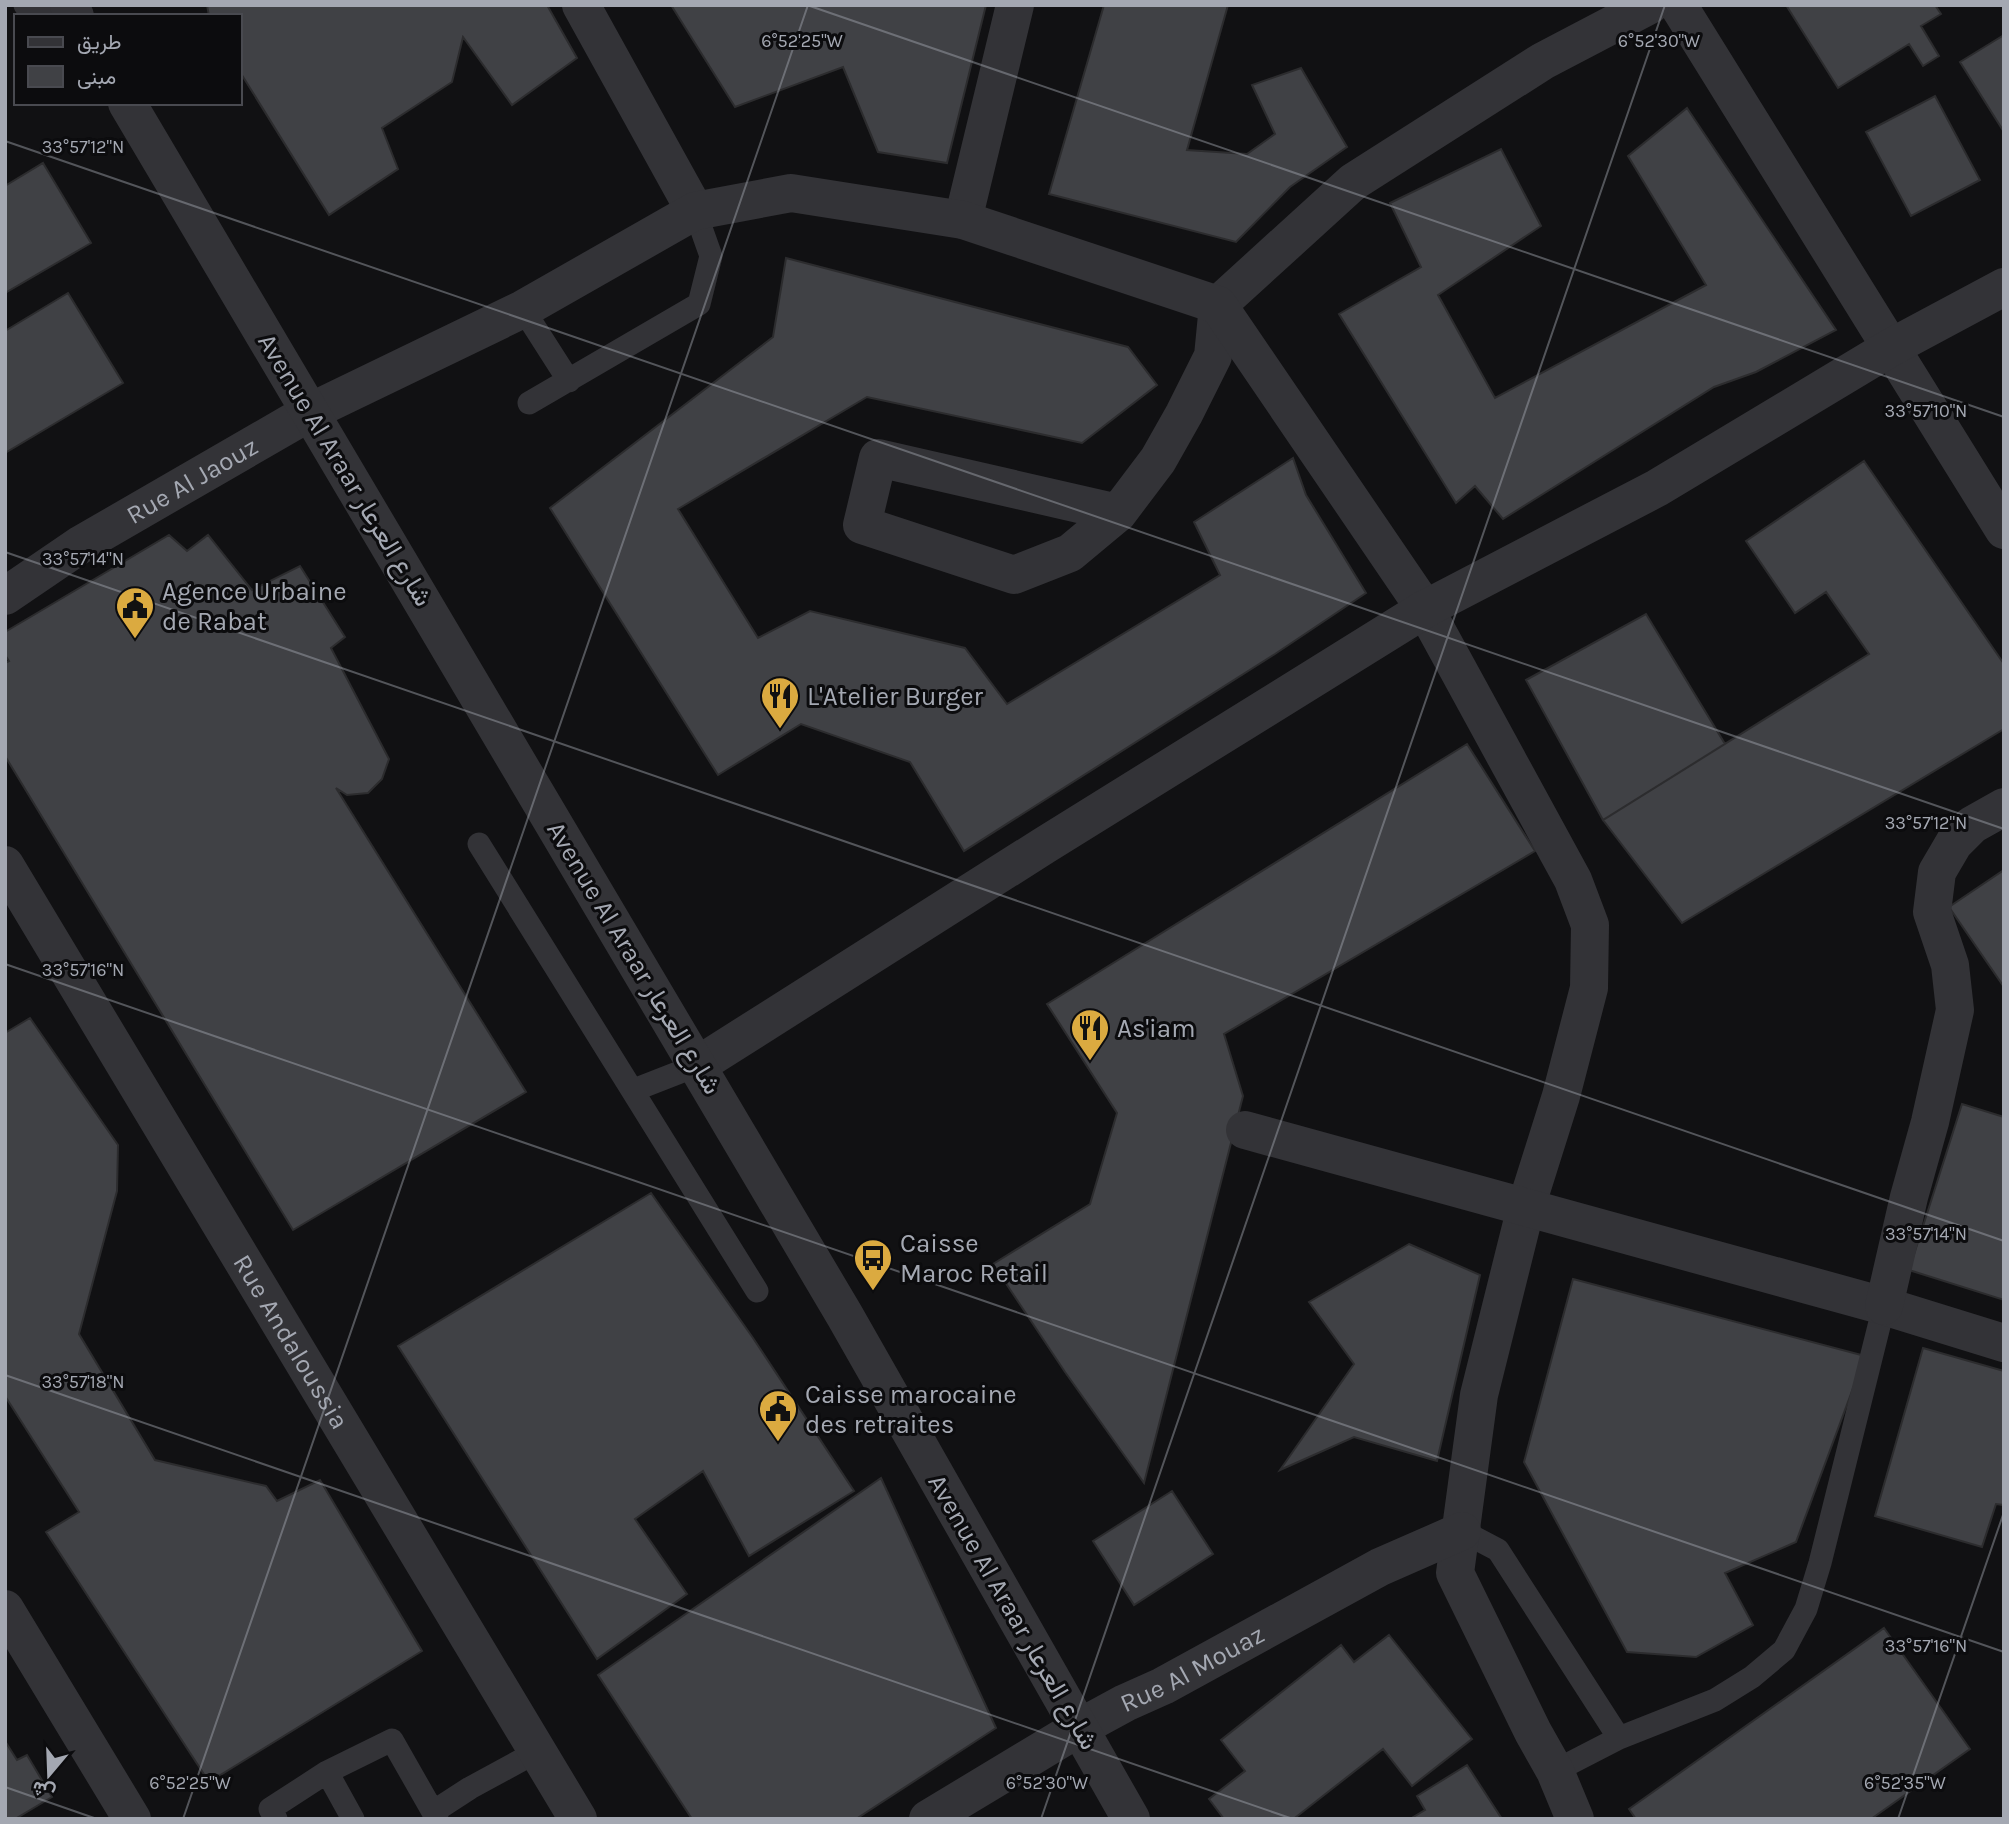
<svg xmlns="http://www.w3.org/2000/svg" width="2009" height="1824" font-family="Karla,Vazirmatn,sans-serif">
<style>
.building{fill:#404145;stroke:#2c2c2e;stroke-width:2}
.lines{fill:none;stroke-linecap:round;stroke-linejoin:round}
.service{stroke:#333337;stroke-width:23}
.minor{stroke:#333337;stroke-width:38}
.tertiary{stroke:#333337;stroke-width:38}
.ticks{fill:none;stroke:#a4a8b2;stroke-width:2;stroke-opacity:0.45}
.labels{text-anchor:middle;dominant-baseline:central;stroke-width:6;stroke-linejoin:round;paint-order:stroke}
.street-label{font-size:26px;fill:#a4a8b2;stroke:#0c0c0e}
.poi-label{font-size:26px;fill:#a4a8b2;stroke:#0c0c0e;text-anchor:start}
.ticks-label{font-size:18px;text-anchor:middle;fill:#a4a8b2;stroke:#0c0c0e;stroke-width:6;stroke-linejoin:round;paint-order:stroke}
</style>
<rect width="100%" height="100%" fill="#111113"/>
<path class="building" d="M 207,5 L 547,5 L 577,58 L 512,105 L 463,37 L 452,82 L 382,128 L 398,169 L 329,215 L 240,72 L 240,16 L 209,16 Z
M 671,5 L 986,5 L 947,163 L 878,152 L 843,67 L 735,107 Z
M 1104,5 L 1228,5 L 1187,150 L 1247,154 L 1275,134 L 1252,85 L 1301,68 L 1347,147 L 1290,187 L 1236,242 L 1049,194 Z
M 1786,5 L 1935,5 L 1941,14 L 1921,26 L 1939,56 L 1923,66 L 1909,44 L 1838,88 Z
M 2004,35 L 2004,132 L 1960,62 Z
M 1935,96 L 1980,180 L 1911,216 L 1866,132 Z
M 1687,108 L 1836,330 L 1756,372 L 1714,387 L 1503,519 L 1475,486 L 1456,503 L 1339,314 L 1421,267 L 1390,203 L 1501,149 L 1541,226 L 1438,295 L 1495,398 L 1706,285 L 1628,156 Z
M 43,163 L 91,243 L 5,293 L 5,186 Z
M 786,258 L 1128,347 L 1157,385 L 1082,443 L 867,397 L 678,509 L 758,638 L 810,611 L 965,648 L 1007,704 L 1220,575 L 1194,522 L 1293,458 L 1306,495 L 1366,593 L 1275,654 L 964,851 L 910,762 L 801,724 L 718,775 L 550,508 L 773,337 Z
M 68,293 L 123,383 L 5,453 L 5,331 Z
M 1864,461 L 2004,664 L 2004,729 L 1682,923 L 1603,820 L 1869,654 L 1826,592 L 1795,613 L 1746,541 Z
M 169,535 L 187,551 L 208,535 L 252,590 L 300,566 L 345,637 L 331,648 L 389,759 L 382,779 L 368,793 L 347,795 L 336,788 L 526,1092 L 293,1230 L 5,756 L 5,663 L 9,661 L 5,655 L 5,632 Z
M 1646,614 L 1725,744 L 1603,820 L 1526,680 Z
M 1467,744 L 1535,851 L 1224,1034 L 1243,1096 L 1144,1483 L 1065,1372 L 993,1264 L 1090,1204 L 1117,1113 L 1047,1004 Z
M 2004,870 L 2004,987 L 1949,907 Z
M 30,1018 L 118,1145 L 117,1191 L 79,1334 L 155,1460 L 266,1486 L 277,1501 L 320,1480 L 422,1651 L 209,1782 L 46,1532 L 79,1512 L 5,1396 L 5,1033 Z
M 1962,1104 L 2004,1117 L 2004,1300 L 1909,1270 Z
M 651,1193 L 753,1338 L 854,1491 L 749,1556 L 703,1471 L 635,1519 L 687,1594 L 597,1659 L 398,1346 Z
M 1409,1244 L 1480,1275 L 1437,1461 L 1354,1437 L 1280,1470 L 1354,1364 L 1309,1302 Z
M 1573,1279 L 1865,1356 L 1796,1542 L 1725,1573 L 1753,1625 L 1696,1657 L 1627,1652 L 1524,1462 Z
M 1923,1348 L 2004,1371 L 2004,1505 L 1996,1504 L 1982,1547 L 1875,1516 Z
M 881,1478 L 996,1728 L 856,1819 L 692,1819 L 598,1675 Z
M 1172,1491 L 1213,1554 L 1134,1605 L 1093,1541 Z
M 1884,1628 L 1970,1749 L 1871,1819 L 1636,1819 L 1629,1809 Z
M 1389,1635 L 1472,1739 L 1412,1786 L 1383,1749 L 1296,1817 L 1298,1819 L 1224,1819 L 1209,1799 L 1245,1771 L 1221,1740 L 1341,1645 L 1354,1662 Z
M 5,1741 L 17,1760 L 27,1755 L 52,1797 L 15,1819 L 5,1819 Z
M 1467,1765 L 1502,1819 L 1410,1819 L 1425,1810 L 1417,1796 Z"/>
<g class="lines">
<path class="service" d="M 25,5 L 62,16
M 523,309 L 569,381
M 529,403 L 699,304 L 711,256 L 695,211
M 479,844 L 757,1291
M 634,1090 L 698,1065
M 1462,1531 L 1498,1550 L 1619,1738
M 1555,1771 L 1619,1738 L 1715,1700 L 1752,1677 L 1784,1650 L 1806,1609 L 1820,1563 L 1884,1306
M 327,1772 L 353,1819
M 433,1812 L 470,1788 L 538,1751
M 276,1819 L 270,1809 L 327,1772 L 392,1740 L 437,1819"/>
<g class="minor">
<path d="M 581,5 L 695,211"/>
<path d="M 1678,5 L 2004,530"/>
<path d="M 963,220 L 1015,5"/>
<path d="M 1118,513 L 878,458 L 862,525 L 1014,575 L 1070,553 L 1118,513 L 1158,460 L 1184,414 L 1213,356 L 1218,305 L 1353,182 L 1543,61 L 1650,5"/>
<path id="s1" d="M 5,596 L 80,545 L 310,412 L 523,309 L 695,211 L 791,193 L 963,220 L 1218,305 L 1425,609 L 1573,880 L 1590,925 L 1589,988 L 1561,1096 L 1526,1207 L 1479,1395 L 1455,1573 L 1533,1732 L 1555,1771 L 1575,1819"/>
<path id="s2" d="M 5,865 L 578,1819"/>
<path d="M 698,1065 L 1045,845 L 1425,609 L 1657,488 L 1890,348 L 2004,287"/>
<path d="M 1245,1130 L 1884,1306 L 2004,1343"/>
<path d="M 1884,1306 L 1909,1197 L 1930,1122 L 1955,1010 L 1950,965 L 1932,912 L 1937,872 L 1954,843 L 1972,825 L 2004,807"/>
<path d="M 5,1609 L 132,1819"/>
<path id="s3" d="M 928,1819 L 1079,1728 L 1125,1703 L 1163,1686 L 1380,1567 L 1462,1531"/>
</g>
<path class="tertiary" d="M 69,5 L 75,16
M 127,103 L 845,1316 L 1131,1819"/>
</g>
<path class="ticks" d="M 807,5 L 2004,417M 2002,5 L 2004,6M 5,141 L 2004,829M 5,552 L 2004,1241M 5,964 L 2004,1652M 5,1375 L 1293,1819M 5,1787 L 97,1819M 183,1819 L 808,5M 1041,1819 L 1665,5M 1898,1819 L 2004,1512"/>
<defs>
<symbol id="civic-pin" viewBox="-11 -11 22 30"><path d="M0 17L-7.5 6A9.5 9.5 0 1 1 7.5 6Z" fill="#dbaa40" stroke="#0c0c0e"/><path d="M-.6-6.5H3V-4.5H.6V-3L4-1V1h2V6H-6V1h2V-1L-.6-3ZM-1.2 2.5V6h2.4V2.5Z" fill="#111"/></symbol>
<symbol id="restaurant-pin" viewBox="-11 -11 22 30"><path d="M0 17L-7.5 6A9.5 9.5 0 1 1 7.5 6Z" fill="#dbaa40" stroke="#0c0c0e"/><path d="M-5-6h1v4h1v-4h1v4h1v-4h1v5L-1.5 .5V6h-2V.5L-5-1ZM5-6V6H3V1.5H1.5Q1.5-4 5-6Z" fill="#111"/></symbol>
<symbol id="bus-pin" viewBox="-11 -11 22 30"><path d="M0 17L-7.5 6A9.5 9.5 0 1 1 7.5 6Z" fill="#dbaa40" stroke="#0c0c0e"/><path d="M-5-6H5V4H4V6H2V4H-2V6H-4V4H-5ZM-3.5-4V0h7V-4ZM-3.5 1.2v1.5H-2V1.2ZM2 1.2v1.5H3.5V1.2Z" fill="#111"/></symbol>
</defs>
<g fill-rule="evenodd">
<use href="#civic-pin" x="113" y="584" width="44" height="60"/>
<use href="#restaurant-pin" x="758" y="674" width="44" height="60"/>
<use href="#restaurant-pin" x="1068" y="1006" width="44" height="60"/>
<use href="#bus-pin" x="851" y="1236" width="44" height="60"/>
<use href="#civic-pin" x="756" y="1387" width="44" height="60"/>
</g>
<g class="labels">
<g class="street-label">
<text transform="translate(345 470) rotate(59)">Avenue Al Araar شارع العرعار</text>
<text stroke="none"><textPath href="#s1" startOffset="220">Rue Al Jaouz</textPath></text>
<text transform="translate(634 958) rotate(59)">Avenue Al Araar شارع العرعار</text>
<text stroke="none"><textPath href="#s2" startOffset="556">Rue Andaloussia</textPath></text>
<text transform="translate(1013 1612) rotate(60)">Avenue Al Araar شارع العرعار</text>
<text stroke="none"><textPath href="#s3" startOffset="304">Rue Al Mouaz</textPath></text>
</g>
<g class="poi-label">
<text x="162" y="591">Agence Urbaine<tspan x="162" dy="30">de Rabat</tspan></text>
<text x="807" y="696">L'Atelier Burger</text>
<text x="1117" y="1028">As'iam</text>
<text x="900" y="1243">Caisse<tspan x="900" dy="30">Maroc Retail</tspan></text>
<text x="805" y="1394">Caisse marocaine<tspan x="805" dy="30">des retraites</tspan></text>
</g>
</g>
<g class="ticks-label">
<text x="802" y="47">6°52'25"W</text>
<text x="1659" y="47">6°52'30"W</text>
<text x="83" y="153">33°57'12"N</text>
<text x="1926" y="417">33°57'10"N</text>
<text x="83" y="565">33°57'14"N</text>
<text x="1926" y="829">33°57'12"N</text>
<text x="83" y="976">33°57'16"N</text>
<text x="1926" y="1240">33°57'14"N</text>
<text x="83" y="1388">33°57'18"N</text>
<text x="1926" y="1652">33°57'16"N</text>
<text x="190" y="1789">6°52'25"W</text>
<text x="1047" y="1789">6°52'30"W</text>
<text x="1905" y="1789">6°52'35"W</text>
</g>
<rect width="2009" height="1824" fill="none" stroke="#a4a8b2" stroke-width="14"/>
<rect x="14" y="14" width="228" height="91" fill="#0c0c0e" stroke="#494a50" stroke-width="2"/>
<rect x="28" y="37" width="35" height="10" fill="#333337" stroke="#494a50" stroke-width="2"/>
<text x="77" y="49" font-size="21" fill="#a4a8b2">طريق</text>
<rect x="28" y="66" width="35" height="21" fill="#404145" stroke="#494a50" stroke-width="2"/>
<text x="77" y="84" font-size="21" fill="#a4a8b2">مبنى</text>
<g transform="translate(49 1775) rotate(199)" stroke="#0c0c0e" stroke-width="5" paint-order="stroke">
<path d="M0-5L12 26L0 18L-12 26Z" fill="#a4a8b2"/>
<text y="-10" font-size="19" font-weight="bold" text-anchor="middle" fill="#a4a8b2">ش</text>
</g>
</svg>
